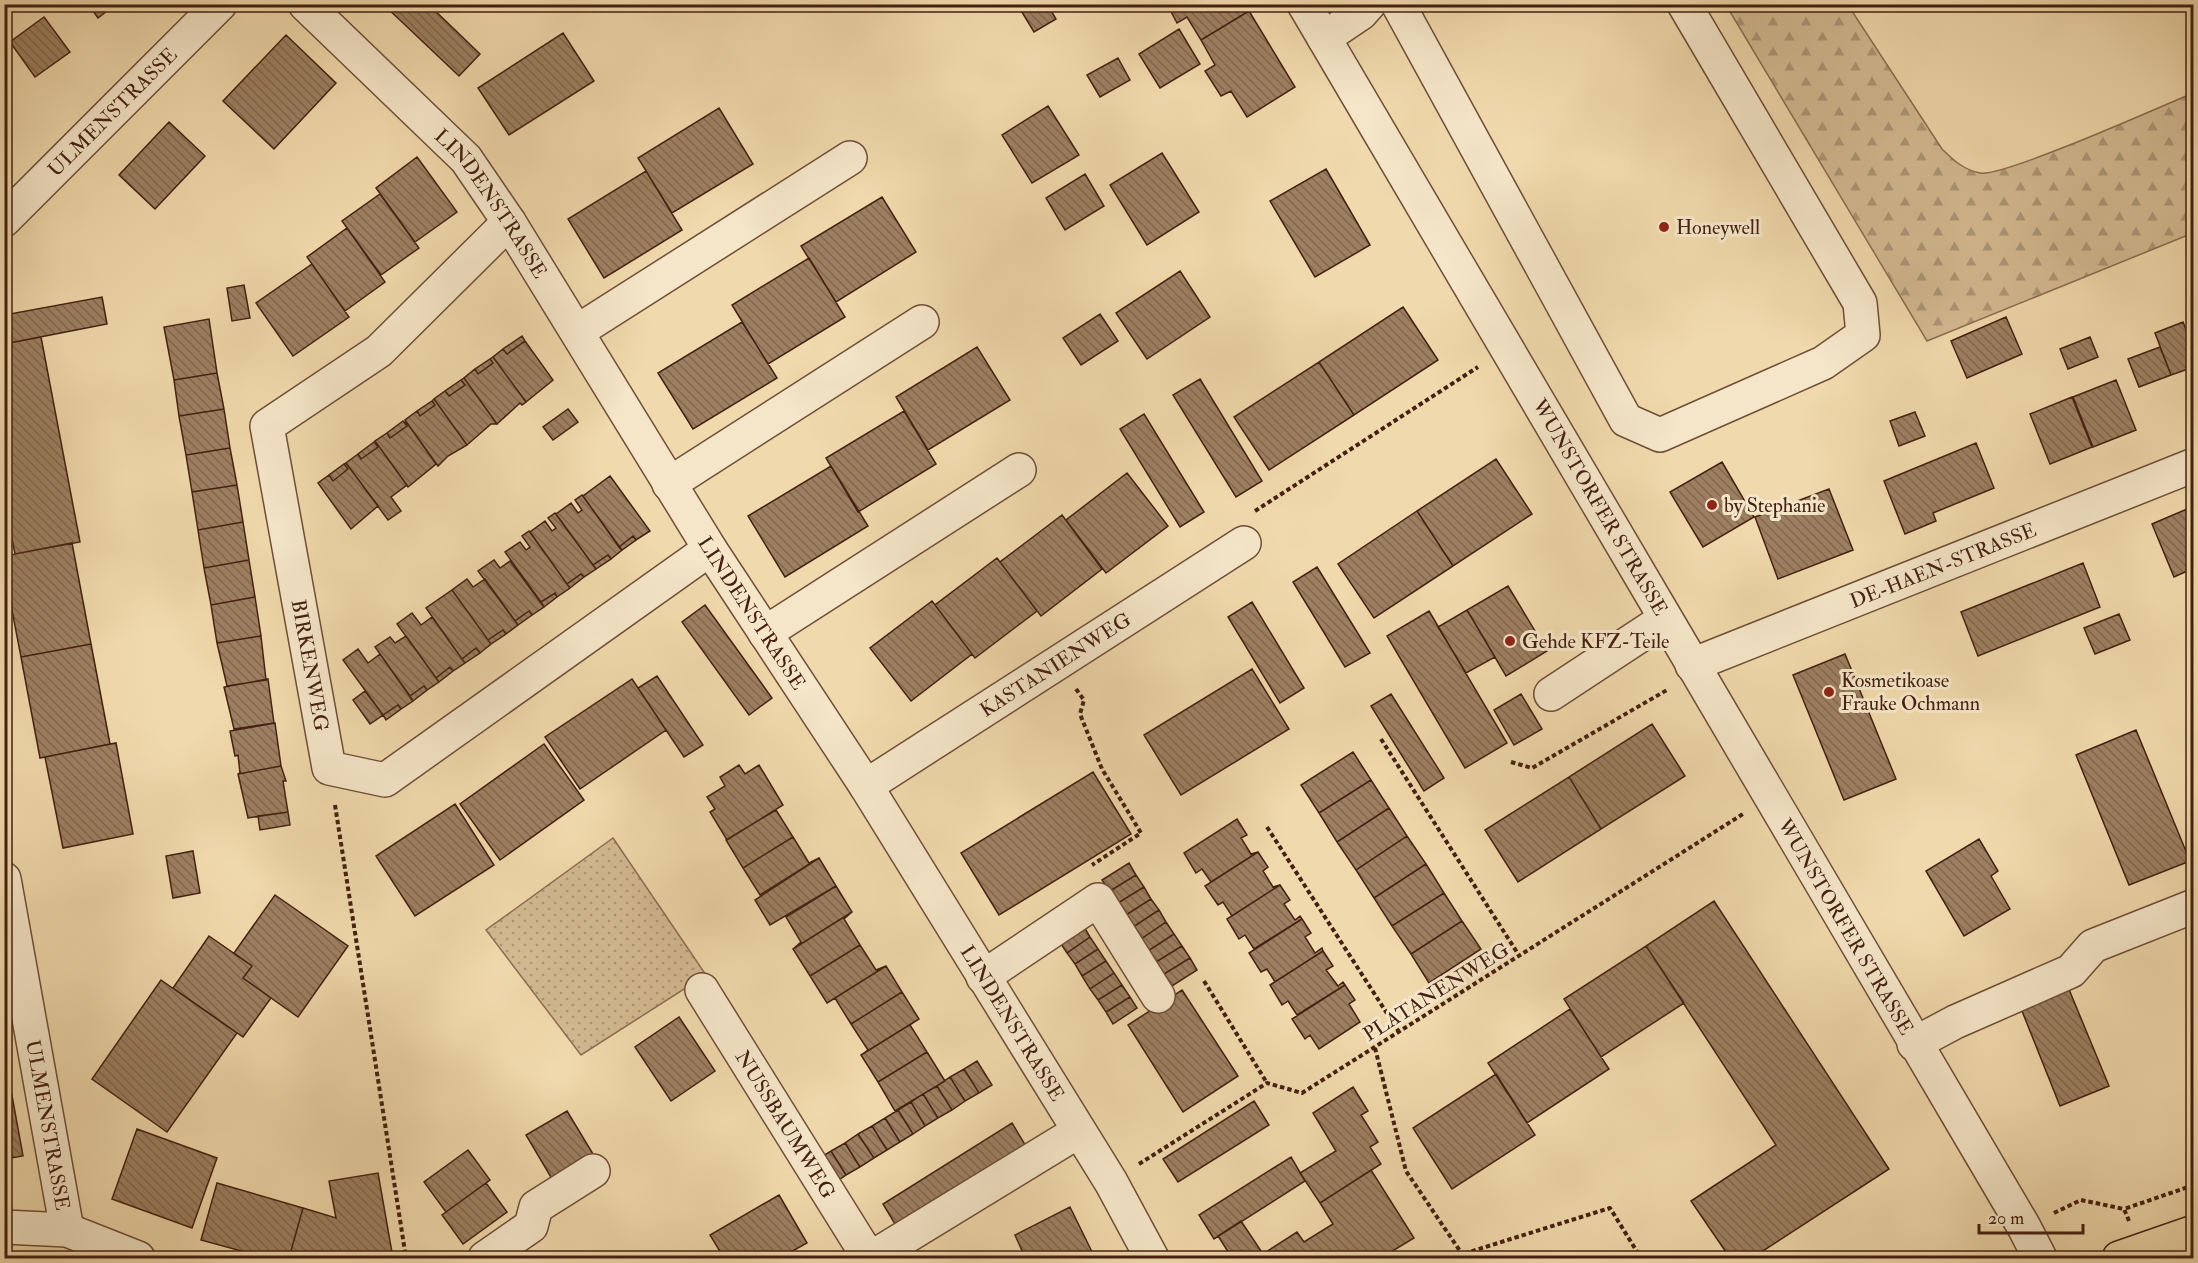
<svg xmlns="http://www.w3.org/2000/svg" width="2198" height="1263" font-family="'IM FELL Double Pica',serif">
<style>
.forest{fill:url(#forest-firs);stroke:#8c6d52;stroke-width:1.5}
.park{fill:url(#park-dots);stroke:#8c6d52;stroke-width:1.5}
.building{fill:url(#building-back-hatch);stroke:#442012;stroke-width:1.5}
.lines{fill:none;stroke-linecap:round;stroke-linejoin:round}
.minor-casing{stroke:#6f4e38;stroke-width:36}
.major-casing{stroke:#442012;stroke-width:36}
.path{stroke:#442012;stroke-width:4;stroke-dasharray:4.5 3;stroke-linecap:butt}
.minor{stroke:#f5e6c9;stroke-width:33}
.major{stroke:#f0d9ac;stroke-width:33}
.poi-dot{fill:#8f2418;stroke:#f5e6c9;stroke-width:2}
.labels{text-anchor:middle;dominant-baseline:central;stroke-width:6;stroke-linejoin:round;paint-order:stroke}
.street-label{font-size:20px;fill:#442012;stroke:#f5e6c9}
.poi-label{font-size:20px;fill:#442012;stroke:#f5e6c9;text-anchor:start}
</style>
<defs>
<pattern id="forest-firs" width="22" height="20" patternUnits="userSpaceOnUse" patternTransform="scale(1.5)"><rect width="22" height="20" fill="#d3ba92"/><path d="M5 1l3.5 6h-7zM16 11l3.5 6h-7z" fill="#ad9776"/></pattern>
<pattern id="park-dots" width="8" height="8" patternUnits="userSpaceOnUse" patternTransform="scale(1.5)"><rect width="8" height="8" fill="#d3ba92"/><path d="M2 2h.1M6 6h.1" fill="none" stroke="#ad9776" stroke-width="1.8" stroke-linecap="round"/></pattern>
<pattern id="building-back-hatch" width="6" height="6" patternUnits="userSpaceOnUse" patternTransform="scale(1.5)"><rect width="6" height="6" fill="#9d8062"/><path d="M-1 5l2 2M0 0l6 6M5-1l2 2" fill="none" stroke="#82684f"/></pattern>
</defs>
<rect width="100%" height="100%" fill="#f0d9ac"/>
<filter id="stains"><feTurbulence type="fractalNoise" baseFrequency=".00333" numOctaves="4"/><feColorMatrix values="0 0 0 0 .2 0 0 0 0 .09 0 0 0 0 .02 0 0 0 .5 -.17"/></filter>
<radialGradient id="worn" r=".72"><stop offset=".6" stop-color="#630" stop-opacity="0"/><stop offset="1" stop-color="#630" stop-opacity=".3"/></radialGradient>
<path class="forest" d="M 1726,5 L 1848,5 L 1942,149 C 1953,160 1964,170 1980,173 C 2001,178 2162,106 2193,93 L 2193,233 L 1927,341 Z"/>
<path class="park" d="M 613,838 L 706,975 L 581,1055 L 486,930 Z"/>
<path class="building" d="M 88,4 L 116,4 L 98,18 Z
M 383,4 L 428,4 L 480,54 L 459,76 Z
M 1017,4 L 1058,4 L 1050,9 L 1056,19 L 1034,32 Z
M 1167,4 L 1245,4 L 1249,11 L 1201,40 L 1187,17 L 1177,23 Z
M 1249,11 L 1295,87 L 1247,117 L 1231,91 L 1221,96 L 1205,71 L 1215,65 L 1201,40 Z
M 44,17 L 70,52 L 35,77 L 10,42 Z
M 1179,29 L 1200,64 L 1160,88 L 1139,54 Z
M 563,33 L 594,81 L 509,135 L 478,88 Z
M 286,35 L 336,83 L 274,149 L 223,101 Z
M 1118,58 L 1130,80 L 1100,97 L 1087,75 Z
M 1048,106 L 1079,155 L 1032,183 L 1002,135 Z
M 719,108 L 753,164 L 672,213 L 638,158 Z
M 169,122 L 205,156 L 155,209 L 119,175 Z
M 1162,153 L 1199,212 L 1147,245 L 1110,185 Z
M 417,157 L 457,212 L 415,242 L 376,188 Z
M 1326,169 L 1370,245 L 1315,277 L 1270,201 Z
M 646,171 L 682,230 L 604,278 L 568,219 Z
M 1085,174 L 1104,206 L 1065,230 L 1046,198 Z
M 380,194 L 419,248 L 381,275 L 342,221 Z
M 882,197 L 916,252 L 836,302 L 801,246 Z
M 347,228 L 385,282 L 345,311 L 307,257 Z
M 809,258 L 845,317 L 768,364 L 732,305 Z
M 312,264 L 349,317 L 293,356 L 256,303 Z
M 1180,271 L 1210,317 L 1147,359 L 1116,313 Z
M 244,285 L 250,318 L 232,321 L 227,288 Z
M 102,297 L 107,324 L 4,344 L 4,315 Z
M 1403,307 L 1438,360 L 1354,415 L 1319,362 Z
M 1100,314 L 1118,341 L 1081,365 L 1063,338 Z
M 2006,317 L 2022,354 L 1967,378 L 1951,341 Z
M 209,319 L 217,373 L 174,380 L 164,327 Z
M 742,322 L 777,378 L 693,429 L 658,373 Z
M 2183,322 L 2194,350 L 2194,367 L 2171,375 L 2155,333 Z
M 522,336 L 525,341 L 507,354 L 503,349 Z
M 41,337 L 80,542 L 15,554 L 4,500 L 4,344 Z
M 2090,337 L 2098,357 L 2068,369 L 2060,349 Z
M 525,341 L 553,380 L 526,402 L 493,357 L 503,349 L 507,354 Z
M 977,347 L 1010,400 L 928,450 L 896,397 Z
M 2160,347 L 2171,375 L 2139,387 L 2128,359 Z
M 493,357 L 526,402 L 522,405 L 520,403 L 497,424 L 464,378 L 475,369 L 478,374 L 493,363 L 490,359 Z
M 490,359 L 493,363 L 478,374 L 475,369 Z
M 1319,362 L 1354,415 L 1269,470 L 1234,417 Z
M 217,373 L 224,409 L 179,416 L 174,380 Z
M 464,378 L 497,424 L 491,424 L 467,445 L 434,399 L 445,391 L 449,396 L 465,385 L 461,380 Z
M 1200,379 L 1262,481 L 1236,497 L 1173,395 Z
M 461,380 L 465,385 L 449,396 L 445,391 Z
M 2116,380 L 2136,430 L 2093,447 L 2073,397 Z
M 2072,397 L 2092,447 L 2050,464 L 2030,414 Z
M 434,399 L 467,445 L 448,456 L 438,466 L 405,420 L 417,411 L 420,416 L 435,405 L 432,401 Z
M 432,401 L 435,405 L 420,416 L 417,411 Z
M 224,409 L 230,448 L 186,455 L 179,416 Z
M 568,409 L 578,422 L 553,440 L 543,427 Z
M 904,411 L 936,464 L 858,512 L 826,458 Z
M 1915,412 L 1925,436 L 1899,446 L 1890,421 Z
M 1144,414 L 1204,512 L 1180,527 L 1120,429 Z
M 405,420 L 436,464 L 408,487 L 375,441 L 387,433 L 390,438 L 407,426 Z
M 403,421 L 407,426 L 390,438 L 387,433 Z
M 375,441 L 407,485 L 391,497 L 401,511 L 388,520 L 346,463 L 358,454 L 361,459 L 378,447 Z
M 374,442 L 378,447 L 361,459 L 358,454 Z
M 1976,443 L 1994,488 L 1933,513 L 1936,521 L 1905,534 L 1884,481 Z
M 230,448 L 237,485 L 192,492 L 186,455 Z
M 1496,459 L 1532,514 L 1453,566 L 1417,511 Z
M 1722,462 L 1754,517 L 1703,547 L 1670,492 Z
M 346,463 L 378,506 L 351,529 L 318,483 L 329,475 L 333,481 L 348,469 L 344,464 Z
M 344,464 L 348,469 L 333,481 L 329,475 Z
M 831,466 L 868,526 L 785,577 L 748,516 Z
M 1127,473 L 1168,526 L 1106,573 L 1066,520 Z
M 610,476 L 650,531 L 636,540 L 633,536 L 619,547 L 583,496 Z
M 237,485 L 243,522 L 198,530 L 192,492 Z
M 1829,489 L 1853,550 L 1778,579 L 1755,517 Z
M 582,495 L 622,550 L 611,559 L 608,555 L 593,565 L 556,514 L 571,503 L 578,513 L 582,510 L 575,500 Z
M 2194,506 L 2194,568 L 2174,577 L 2152,524 Z
M 1417,511 L 1453,566 L 1374,618 L 1338,564 Z
M 555,513 L 596,569 L 584,577 L 581,574 L 567,584 L 530,532 L 545,521 L 552,531 L 556,528 L 548,518 Z
M 1062,515 L 1102,569 L 1041,616 L 1000,562 Z
M 243,522 L 249,560 L 204,568 L 198,530 Z
M 529,531 L 570,588 L 557,597 L 555,593 L 541,602 L 505,552 L 520,542 L 526,550 L 530,547 L 522,536 Z
M 633,536 L 636,540 L 622,550 L 619,547 Z
M 72,543 L 91,644 L 21,657 L 4,569 L 4,556 Z
M 608,555 L 611,559 L 596,569 L 593,565 Z
M 997,558 L 1037,611 L 975,658 L 935,605 Z
M 249,560 L 255,597 L 211,605 L 204,568 Z
M 494,560 L 500,568 L 510,561 L 544,607 L 532,615 L 529,611 L 515,621 L 478,571 Z
M 2083,563 L 2100,607 L 1978,656 L 1961,612 Z
M 1317,567 L 1370,653 L 1345,667 L 1293,582 Z
M 581,574 L 584,577 L 570,588 L 567,584 Z
M 467,579 L 473,587 L 485,579 L 518,625 L 506,634 L 503,630 L 488,640 L 452,590 Z
M 1508,586 L 1547,651 L 1506,676 L 1467,610 Z
M 452,590 L 491,644 L 480,653 L 476,648 L 462,659 L 426,608 Z
M 555,593 L 557,597 L 544,607 L 541,602 Z
M 255,597 L 261,636 L 217,643 L 211,605 Z
M 932,601 L 972,654 L 911,701 L 870,648 Z
M 1252,602 L 1304,688 L 1280,703 L 1228,617 Z
M 705,605 L 772,698 L 749,715 L 682,622 Z
M 1467,610 L 1495,657 L 1466,673 L 1438,627 Z
M 529,611 L 532,615 L 518,625 L 515,621 Z
M 1429,611 L 1507,743 L 1465,768 L 1387,636 Z
M 412,613 L 421,625 L 432,617 L 465,663 L 453,671 L 450,667 L 436,678 L 397,624 Z
M 2119,614 L 2130,640 L 2095,654 L 2084,628 Z
M 503,630 L 506,634 L 491,644 L 488,640 Z
M 261,636 L 266,680 L 227,686 L 217,643 Z
M 406,636 L 439,682 L 427,690 L 424,686 L 410,696 L 375,647 L 390,637 L 395,643 Z
M 91,644 L 110,744 L 40,758 L 21,657 Z
M 476,648 L 480,653 L 465,663 L 462,659 Z
M 358,649 L 368,663 L 380,654 L 413,701 L 401,709 L 398,705 L 383,715 L 343,660 Z
M 1845,654 L 1896,779 L 1844,800 L 1793,675 Z
M 450,667 L 453,671 L 439,682 L 436,678 Z
M 1252,669 L 1289,729 L 1181,795 L 1144,735 Z
M 657,676 L 703,745 L 684,757 L 638,688 Z
M 268,679 L 274,723 L 234,729 L 224,687 Z
M 632,679 L 666,730 L 580,789 L 545,737 Z
M 424,686 L 427,690 L 413,701 L 410,696 Z
M 365,691 L 383,715 L 370,724 L 353,700 Z
M 1391,694 L 1444,778 L 1424,791 L 1371,706 Z
M 1521,694 L 1542,729 L 1514,745 L 1494,710 Z
M 398,705 L 401,709 L 386,720 L 383,715 Z
M 275,723 L 281,766 L 238,774 L 240,773 L 238,755 L 235,756 L 230,731 Z
M 1652,724 L 1685,776 L 1601,829 L 1569,777 Z
M 2136,730 L 2190,861 L 2129,885 L 2076,755 Z
M 116,743 L 133,834 L 63,848 L 45,757 Z
M 544,744 L 584,800 L 500,860 L 460,804 Z
M 1353,752 L 1371,780 L 1319,813 L 1301,785 Z
M 739,765 L 745,774 L 759,765 L 783,805 L 727,840 L 710,812 L 715,809 L 707,797 L 725,786 L 720,777 Z
M 281,766 L 286,781 L 283,781 L 288,812 L 248,818 L 238,774 Z
M 1093,772 L 1131,834 L 999,915 L 961,853 Z
M 1569,777 L 1601,829 L 1518,882 L 1485,830 Z
M 1371,780 L 1389,808 L 1337,842 L 1319,813 Z
M 455,804 L 494,865 L 415,916 L 376,856 Z
M 1389,808 L 1407,836 L 1356,870 L 1337,842 Z
M 776,810 L 793,837 L 743,868 L 726,840 Z
M 288,812 L 290,825 L 260,830 L 258,816 Z
M 1237,819 L 1247,835 L 1241,838 L 1251,854 L 1258,852 L 1211,882 L 1202,869 L 1196,873 L 1184,853 Z
M 1407,836 L 1426,864 L 1374,898 L 1356,870 Z
M 793,837 L 809,863 L 819,858 L 760,895 L 743,868 Z
M 1979,839 L 1998,871 L 1991,876 L 2010,909 L 1964,936 L 1926,871 Z
M 193,851 L 200,893 L 173,898 L 166,856 Z
M 1258,852 L 1268,867 L 1263,871 L 1273,887 L 1280,885 L 1232,916 L 1223,902 L 1218,905 L 1205,886 Z
M 819,858 L 836,886 L 770,925 L 755,900 Z
M 1129,863 L 1136,875 L 1110,891 L 1102,880 Z
M 1426,864 L 1444,893 L 1392,926 L 1374,898 Z
M 1136,875 L 1144,887 L 1118,903 L 1110,891 Z
M 1280,885 L 1290,900 L 1284,904 L 1295,920 L 1300,916 L 1302,919 L 1254,949 L 1245,935 L 1239,939 L 1227,919 Z
M 836,886 L 852,912 L 793,949 L 801,942 L 786,917 Z
M 1144,887 L 1151,899 L 1126,915 L 1118,903 Z
M 1444,893 L 1462,921 L 1411,954 L 1392,926 Z
M 275,895 L 348,946 L 298,1017 L 243,978 L 252,966 L 234,953 Z
M 1151,899 L 1159,910 L 1133,927 L 1126,915 Z
M 1714,901 L 1889,1169 L 1752,1258 L 1730,1258 L 1691,1201 L 1776,1145 L 1646,946 Z
M 1159,910 L 1166,922 L 1141,939 L 1133,927 Z
M 852,912 L 844,919 L 860,945 L 810,976 L 793,949 Z
M 1302,919 L 1311,933 L 1305,937 L 1315,953 L 1322,948 L 1323,951 L 1275,982 L 1267,969 L 1261,972 L 1249,953 Z
M 1462,921 L 1481,949 L 1429,983 L 1411,954 Z
M 1166,922 L 1174,934 L 1148,951 L 1141,939 Z
M 1083,925 L 1090,937 L 1067,953 L 1059,941 Z
M 1174,934 L 1182,946 L 1156,962 L 1148,951 Z
M 209,936 L 252,966 L 243,978 L 271,998 L 243,1037 L 173,988 Z
M 1090,937 L 1098,949 L 1075,964 L 1067,953 Z
M 860,945 L 876,970 L 886,966 L 827,1003 L 810,976 Z
M 1182,946 L 1190,958 L 1164,974 L 1156,962 Z
M 1646,946 L 1684,1003 L 1601,1057 L 1564,999 Z
M 1098,949 L 1106,961 L 1082,976 L 1075,964 Z
M 1323,951 L 1333,966 L 1326,970 L 1338,986 L 1343,982 L 1345,985 L 1297,1015 L 1288,1001 L 1282,1005 L 1270,985 Z
M 1190,958 L 1197,970 L 1172,986 L 1164,974 Z
M 1106,961 L 1114,973 L 1090,989 L 1082,976 Z
M 886,966 L 902,992 L 851,1024 L 835,998 L 827,1003 Z
M 1114,973 L 1122,985 L 1098,1000 L 1090,989 Z
M 161,980 L 237,1033 L 167,1132 L 92,1079 Z
M 1122,985 L 1130,997 L 1106,1012 L 1098,1000 Z
M 1345,985 L 1355,1000 L 1349,1004 L 1360,1022 L 1319,1049 L 1310,1035 L 1305,1039 L 1292,1019 Z
M 2068,987 L 2109,1086 L 2060,1106 L 2020,1006 Z
M 1182,990 L 1238,1076 L 1183,1112 L 1128,1025 Z
M 902,992 L 919,1019 L 861,1055 L 868,1050 L 851,1024 Z
M 1130,997 L 1137,1008 L 1113,1024 L 1106,1012 Z
M 1570,1009 L 1609,1069 L 1527,1123 L 1488,1063 Z
M 679,1017 L 715,1071 L 671,1101 L 635,1047 Z
M 919,1019 L 910,1025 L 927,1052 L 878,1082 L 861,1055 Z
M 927,1052 L 945,1081 L 895,1111 L 878,1082 Z
M 977,1061 L 992,1085 L 979,1093 L 964,1069 Z
M 4,1068 L 7,1068 L 23,1156 L 4,1159 Z
M 964,1069 L 979,1093 L 965,1101 L 950,1077 Z
M 1496,1074 L 1535,1135 L 1452,1189 L 1413,1128 Z
M 950,1077 L 965,1101 L 952,1110 L 937,1086 Z
M 937,1086 L 952,1110 L 938,1118 L 923,1094 Z
M 1353,1087 L 1368,1111 L 1361,1115 L 1378,1142 L 1370,1147 L 1381,1164 L 1320,1203 L 1300,1173 L 1336,1151 L 1313,1113 Z
M 923,1094 L 938,1118 L 925,1126 L 911,1102 Z
M 1254,1101 L 1269,1125 L 1178,1182 L 1163,1159 Z
M 911,1102 L 925,1126 L 913,1134 L 898,1110 Z
M 898,1110 L 913,1134 L 900,1142 L 885,1118 Z
M 567,1111 L 596,1159 L 555,1184 L 526,1135 Z
M 885,1118 L 900,1142 L 887,1150 L 872,1126 Z
M 1012,1123 L 1027,1148 L 898,1229 L 883,1204 Z
M 872,1126 L 887,1150 L 874,1158 L 858,1134 Z
M 137,1129 L 217,1158 L 192,1228 L 112,1199 Z
M 858,1134 L 874,1158 L 860,1167 L 845,1143 Z
M 845,1143 L 860,1167 L 846,1175 L 831,1151 Z
M 468,1150 L 490,1180 L 446,1212 L 424,1182 Z
M 831,1151 L 846,1175 L 833,1184 L 818,1159 Z
M 1291,1157 L 1305,1181 L 1214,1239 L 1199,1215 Z
M 1371,1170 L 1414,1238 L 1381,1258 L 1354,1258 L 1352,1255 L 1346,1258 L 1266,1258 L 1263,1254 L 1297,1232 L 1304,1242 L 1333,1224 L 1320,1203 Z
M 378,1173 L 393,1258 L 289,1258 L 303,1208 L 336,1218 L 329,1181 Z
M 217,1183 L 303,1208 L 289,1258 L 267,1258 L 201,1240 Z
M 486,1183 L 507,1212 L 463,1244 L 442,1215 Z
M 779,1195 L 807,1243 L 780,1258 L 724,1258 L 710,1235 Z
M 1070,1207 L 1095,1258 L 1013,1258 L 1023,1253 L 1015,1235 Z
M 1241,1221 L 1263,1254 L 1266,1258 L 1232,1258 L 1218,1236 Z
M 1624,1252 L 1626,1258 L 1606,1258 Z"/>
<g class="lines">
<defs>
<g id="minor">
<path id="s1" d="M 305,4 L 466,159 L 509,222 L 710,549 L 866,786 L 1111,1182 L 1152,1258"/>
<path id="s2" d="M 1304,4 C 1547,410 1781,821 2024,1227 L 2040,1258"/>
<path d="M 1398,4 L 1626,420 L 1660,435 L 1823,363 L 1863,335 L 1860,303 L 1684,4"/>
<path d="M 1324,38 L 1361,13 L 1369,4"/>
<path id="s3" d="M 4,220 L 220,4"/>
<path id="s4" d="M 509,222 L 379,351 L 267,426 L 329,768 L 385,780 L 710,549"/>
<path d="M 578,331 L 850,158"/>
<path d="M 669,484 L 922,322"/>
<path d="M 765,633 L 1019,470"/>
<path id="s5" d="M 1692,665 L 2194,465"/>
<path d="M 1551,694 L 1665,619"/>
<path id="s6" d="M 866,786 L 1244,543"/>
<path id="s7" d="M 4,879 L 67,1230"/>
<path d="M 983,977 L 1098,900 L 1158,996"/>
<path id="s8" d="M 702,990 L 869,1258"/>
<path d="M 1914,1044 L 1955,1022 L 2071,971 L 2093,946 L 2194,906"/>
<path d="M 4,1227 L 67,1230 L 138,1258"/>
<path d="M 485,1258 L 531,1226 L 536,1207 L 593,1171"/>
<path d="M 871,1258 L 1079,1131"/>
</g>
<path id="major" d="M 2119,1258 L 2194,1232"/>
</defs>
<use href="#minor" class="minor-casing"/>
<use href="#major" class="major-casing"/>
<path class="path" d="M 1255,511 L 1478,367
M 1076,689 L 1084,700 L 1080,714 L 1102,769 L 1141,833 L 1092,865
M 1381,739 L 1520,957
M 1511,762 L 1532,768 L 1667,690
M 335,805 L 406,1258
M 1267,827 L 1399,1032
M 1204,981 L 1267,1083
M 1375,1048 L 1406,1171 L 1462,1254
M 1139,1164 L 1267,1083 L 1302,1093 L 1743,814
M 2054,1213 L 2081,1200 L 2124,1209
M 2129,1221 L 2124,1209 L 2194,1185
M 1450,1258 L 1610,1208 L 1641,1258"/>
<use href="#minor" class="minor"/>
<use href="#major" class="major"/>
</g>
<g class="poi-dot">
<circle cx="1664" cy="227" r="6"/>
<circle cx="1712" cy="505" r="6"/>
<circle cx="1510" cy="641" r="6"/>
<circle cx="1829" cy="692" r="6"/>
</g>
<g class="labels">
<g class="street-label">
<text stroke="none"><textPath href="#s3" startOffset="153">ULMENSTRASSE</textPath></text>
<text stroke="none"><textPath href="#s1" startOffset="274">LINDENSTRASSE</textPath></text>
<text stroke="none"><textPath href="#s2" startOffset="584">WUNSTORFER STRASSE</textPath></text>
<text stroke="none"><textPath href="#s5" startOffset="270">DE-HAEN-STRASSE</textPath></text>
<text stroke="none"><textPath href="#s1" startOffset="760">LINDENSTRASSE</textPath></text>
<text stroke="none"><textPath href="#s6" startOffset="225">KASTANIENWEG</textPath></text>
<text stroke="none"><textPath href="#s4" startOffset="561">BIRKENWEG</textPath></text>
<text stroke="none"><textPath href="#s2" startOffset="1070">WUNSTORFER STRASSE</textPath></text>
<text transform="translate(1436 992) rotate(-32)">PLATANENWEG</text>
<text stroke="none"><textPath href="#s1" startOffset="1246">LINDENSTRASSE</textPath></text>
<text stroke="none"><textPath href="#s8" startOffset="158">NUSSBAUMWEG</textPath></text>
<text stroke="none"><textPath href="#s7" startOffset="250">ULMENSTRASSE</textPath></text>
</g>
<g class="poi-label">
<text x="1676" y="227">Honeywell</text>
<text x="1724" y="505">by Stephanie</text>
<text x="1522" y="641">Gehde KFZ-Teile</text>
<text x="1841" y="680">Kosmetikoase<tspan x="1841" dy="23">Frauke Ochmann</tspan></text>
</g>
</g>
<rect width="2198" height="1263" fill="none" stroke="#f0d9ac" stroke-width="24"/>
<rect x="6" y="6" width="2186" height="1251" fill="none" stroke="#442012" stroke-width="3"/>
<rect x="12" y="12" width="2174" height="1239" fill="none" stroke="#442012" stroke-width="1.5"/>
<path d="M1979 1224v9h104v-9" fill="none" stroke="#442012" stroke-width="3"/>
<text x="1988" y="1224" font-size="18" fill="#442012" stroke="#f5e6c9" stroke-width="4.5" paint-order="stroke">20 m</text>
<rect width="100%" height="100%" filter="url(#stains)"/>
<rect width="100%" height="100%" fill="url(#worn)"/>
</svg>
